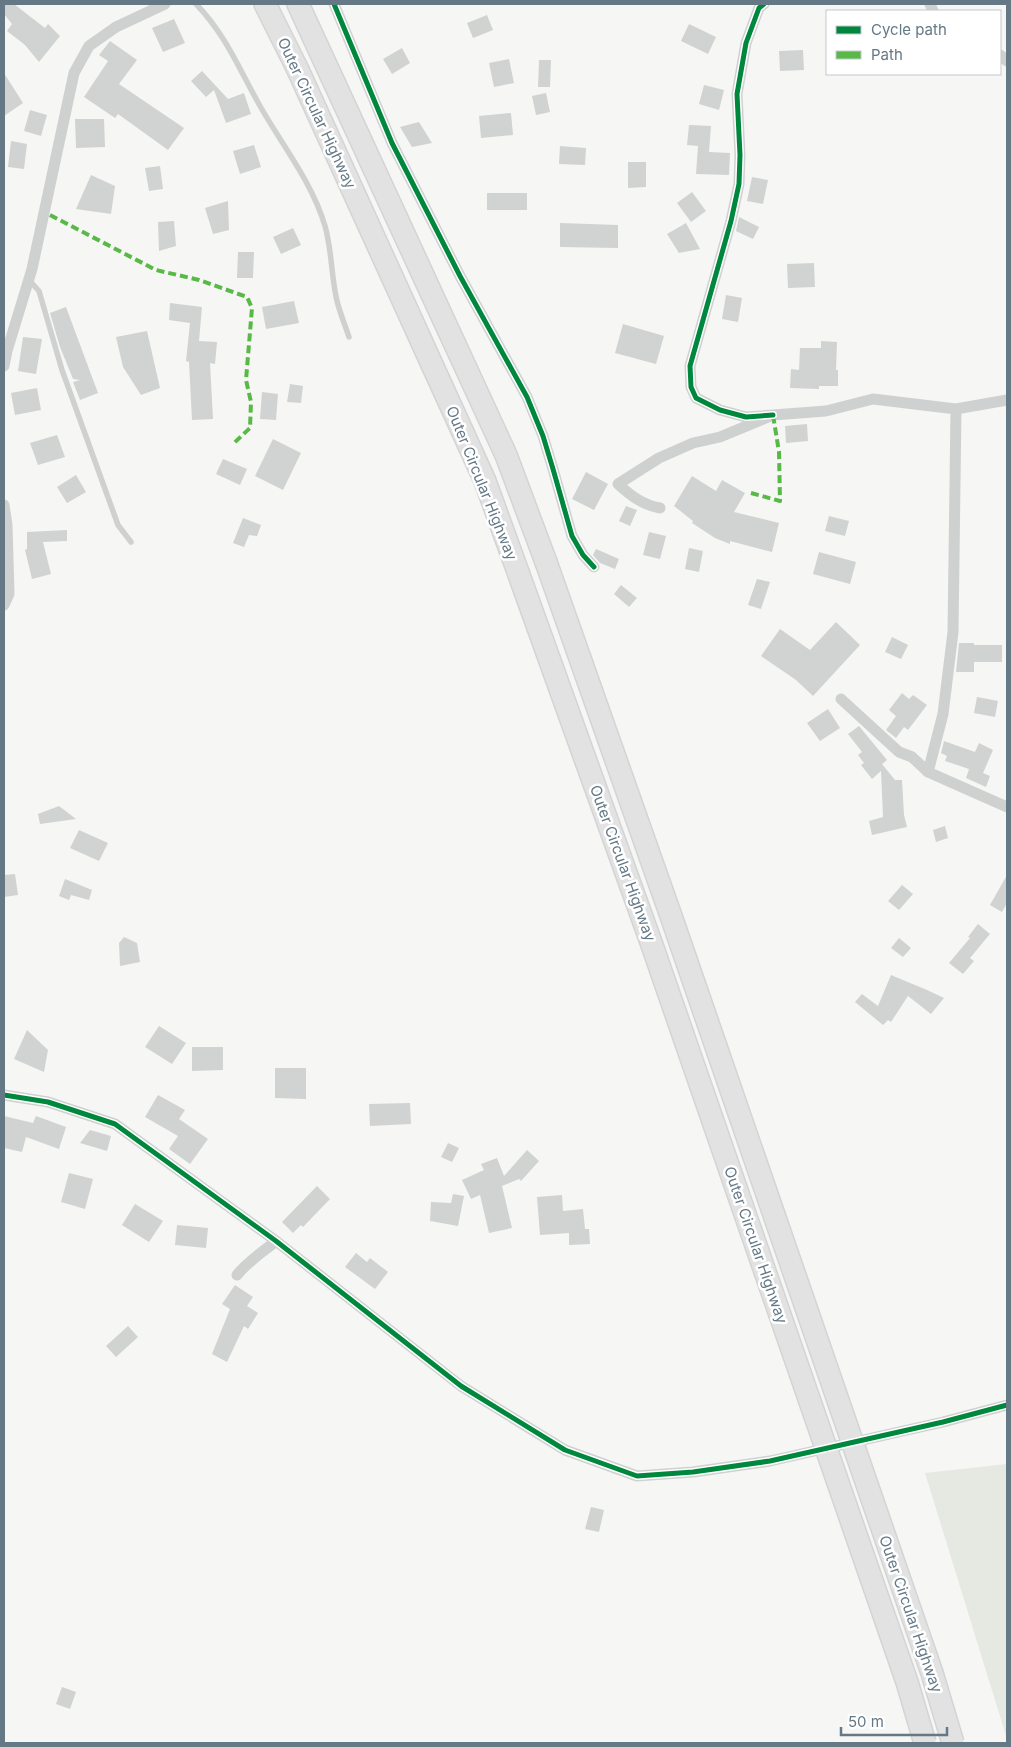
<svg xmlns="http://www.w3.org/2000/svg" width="1011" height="1747" font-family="Inter,sans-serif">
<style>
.green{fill:#e6e9e2}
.building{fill:#d1d2d2}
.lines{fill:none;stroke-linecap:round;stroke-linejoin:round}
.highway-casing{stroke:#d3d4d4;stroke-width:24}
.lane{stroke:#cfd1d1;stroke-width:5.5}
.street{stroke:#cfd1d1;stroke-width:11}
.highway{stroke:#e2e2e3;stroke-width:21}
.highway-bridge-casing{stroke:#d3d4d4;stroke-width:24;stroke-linecap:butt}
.highway-bridge{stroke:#e2e2e3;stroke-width:21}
.quiet{stroke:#58b947;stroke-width:4;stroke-dasharray:8 4;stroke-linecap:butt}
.cycleway-casing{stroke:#fff;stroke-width:8}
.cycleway{stroke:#00873e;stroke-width:5}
.labels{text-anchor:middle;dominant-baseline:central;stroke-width:5;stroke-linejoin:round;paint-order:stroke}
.street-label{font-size:15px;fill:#647886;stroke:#fff}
</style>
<rect width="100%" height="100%" fill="#f6f6f4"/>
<path class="green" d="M 1007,1464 L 1007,1739 L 925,1473 Z"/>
<path class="building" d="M 4,4 L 14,4 L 45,28 L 48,24 L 60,36 L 39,62 L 25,45 L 7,31 L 12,24 L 4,14 Z
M 487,15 L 493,30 L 473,38 L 467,23 Z
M 174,19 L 185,43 L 163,52 L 152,28 Z
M 689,24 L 716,37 L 708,54 L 681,41 Z
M 110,41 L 137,60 L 119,84 L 184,128 L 168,150 L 118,114 L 115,118 L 84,97 L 108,61 L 99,55 Z
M 402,48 L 410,63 L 392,74 L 383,59 Z
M 803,50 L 804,70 L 780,71 L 779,51 Z
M 509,59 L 514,83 L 494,87 L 489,63 Z
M 539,60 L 551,60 L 550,87 L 538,87 Z
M 202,71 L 228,99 L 244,93 L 251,114 L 226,123 L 214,90 L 206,97 L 191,81 Z
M 4,73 L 23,103 L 4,116 Z
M 704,85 L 724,90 L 719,110 L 699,104 Z
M 546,93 L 550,112 L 536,115 L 532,96 Z
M 30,110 L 47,115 L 41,136 L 24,131 Z
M 511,113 L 513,135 L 481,138 L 479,116 Z
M 75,119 L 104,119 L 105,147 L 76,148 Z
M 419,122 L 432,143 L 412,147 L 400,127 Z
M 689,125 L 711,126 L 709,152 L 730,153 L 729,175 L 696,174 L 698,146 L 687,145 Z
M 11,141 L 27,144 L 24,169 L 8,167 Z
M 254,145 L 261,167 L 240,174 L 233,151 Z
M 560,146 L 586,148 L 585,165 L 559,164 Z
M 628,162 L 646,162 L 646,187 L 628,188 Z
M 160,166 L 163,189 L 149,191 L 145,168 Z
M 91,175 L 115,186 L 111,214 L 76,209 Z
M 752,177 L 768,180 L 763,204 L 747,201 Z
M 692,192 L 706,211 L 691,222 L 677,203 Z
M 487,193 L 527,193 L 527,210 L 487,210 Z
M 228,201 L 229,230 L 213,234 L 205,208 Z
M 739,217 L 759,227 L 753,239 L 736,231 Z
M 174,221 L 176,246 L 159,251 L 158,222 Z
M 560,223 L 618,225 L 618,248 L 560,247 Z
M 686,223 L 700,249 L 679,253 L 667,234 Z
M 293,228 L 301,245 L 281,254 L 273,237 Z
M 238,252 L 254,252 L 253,278 L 237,278 Z
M 814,263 L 815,287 L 788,288 L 787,264 Z
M 726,295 L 742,298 L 738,322 L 722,319 Z
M 294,301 L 299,323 L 266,329 L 262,307 Z
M 170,303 L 202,307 L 199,341 L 217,342 L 215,364 L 210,363 L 213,419 L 192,420 L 189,362 L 186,361 L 190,323 L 169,320 Z
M 66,307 L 98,393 L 80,400 L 73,382 L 80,380 L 73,379 L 60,347 L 50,313 Z
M 623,324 L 664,336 L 656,364 L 615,353 Z
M 147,331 L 160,388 L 141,395 L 123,367 L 116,337 Z
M 23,337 L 42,339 L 36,374 L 18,371 Z
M 821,341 L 837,342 L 836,370 L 838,370 L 838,386 L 819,386 L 819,389 L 790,388 L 791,369 L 799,370 L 800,348 L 821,348 Z
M 290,384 L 303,386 L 301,403 L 287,402 Z
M 37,388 L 41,410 L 15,415 L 11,393 Z
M 262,392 L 278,394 L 276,420 L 260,419 Z
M 807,424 L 808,441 L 786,443 L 785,426 Z
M 57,435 L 65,457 L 38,465 L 30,443 Z
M 273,439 L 301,453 L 283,490 L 255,476 Z
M 223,459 L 247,469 L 240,485 L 216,474 Z
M 586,472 L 608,484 L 594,510 L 572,499 Z
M 76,475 L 86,492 L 67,503 L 57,487 Z
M 692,476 L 716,491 L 722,480 L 745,493 L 734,512 L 779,523 L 772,552 L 730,541 L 730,544 L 715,538 L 692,523 L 693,521 L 674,506 Z
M 626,506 L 637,510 L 630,526 L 619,521 Z
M 829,516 L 849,521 L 845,536 L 825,531 Z
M 243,518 L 261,525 L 257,536 L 249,535 L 244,547 L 233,543 Z
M 67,530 L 67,541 L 43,542 L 51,574 L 32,579 L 25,550 L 27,549 L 27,532 Z
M 649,532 L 666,536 L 660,559 L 643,555 Z
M 689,548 L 703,551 L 699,572 L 685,569 Z
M 596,549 L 619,559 L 615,569 L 600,563 L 593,555 Z
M 819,552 L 856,562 L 850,584 L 813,574 Z
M 757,579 L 770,582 L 761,609 L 748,605 Z
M 621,585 L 637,598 L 629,607 L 614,594 Z
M 836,622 L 860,645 L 813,696 L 796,680 L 761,656 L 780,629 L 810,650 Z
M 892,637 L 908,645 L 901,659 L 885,652 Z
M 959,643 L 974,643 L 974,645 L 1002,645 L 1002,662 L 974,662 L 974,672 L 956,672 Z
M 902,693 L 909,699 L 913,695 L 927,705 L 908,730 L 904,727 L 896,738 L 886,730 L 896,716 L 889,710 Z
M 977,697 L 998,701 L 995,717 L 974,713 Z
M 828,709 L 840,728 L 820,741 L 807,723 Z
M 859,726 L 887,760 L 882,764 L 895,780 L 902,780 L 904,815 L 907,827 L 872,835 L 869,821 L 883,817 L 881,771 L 872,779 L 861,765 L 864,763 L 858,755 L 862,752 L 848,734 Z
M 944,741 L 975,752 L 979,743 L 993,750 L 983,773 L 990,776 L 986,787 L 966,778 L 969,769 L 945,761 L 947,756 L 941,753 Z
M 59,806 L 76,819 L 40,824 L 38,814 Z
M 945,826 L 948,838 L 936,842 L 933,830 Z
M 79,830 L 108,843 L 99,861 L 70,848 Z
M 15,874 L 18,895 L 4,897 L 4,875 Z
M 1007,875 L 1007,903 L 1002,912 L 990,905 Z
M 65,879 L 92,890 L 89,900 L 71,895 L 69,900 L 59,896 Z
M 902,885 L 913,894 L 899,910 L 888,901 Z
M 978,924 L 990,934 L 970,958 L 974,961 L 963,974 L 949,963 L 970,938 L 968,937 Z
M 124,937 L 137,943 L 140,962 L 120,966 L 119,943 Z
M 899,938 L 911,948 L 903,957 L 891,948 Z
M 891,975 L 927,990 L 944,998 L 931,1014 L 908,996 L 891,1022 L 888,1020 L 883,1025 L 855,1002 L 862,994 L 878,1006 Z
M 159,1026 L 186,1043 L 172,1064 L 145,1047 Z
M 27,1030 L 48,1050 L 44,1072 L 14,1059 Z
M 192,1047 L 223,1047 L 223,1070 L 192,1071 Z
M 275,1068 L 306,1068 L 306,1099 L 275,1098 Z
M 158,1095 L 185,1110 L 179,1119 L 208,1139 L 190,1164 L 169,1149 L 178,1136 L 145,1117 Z
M 410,1103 L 411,1124 L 370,1126 L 369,1104 Z
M 4,1116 L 33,1123 L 36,1116 L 66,1127 L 59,1149 L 26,1137 L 22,1152 L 4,1148 Z
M 90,1130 L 111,1136 L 107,1151 L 80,1143 Z
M 448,1143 L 459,1148 L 452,1162 L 441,1157 Z
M 527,1150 L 539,1161 L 521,1181 L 519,1179 L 502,1186 L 512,1228 L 489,1233 L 480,1195 L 471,1199 L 462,1180 L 484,1170 L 481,1164 L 497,1158 L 504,1176 Z
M 69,1173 L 93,1179 L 85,1209 L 61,1202 Z
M 317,1186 L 330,1199 L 303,1227 L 301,1225 L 293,1233 L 282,1222 Z
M 453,1194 L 464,1196 L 458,1226 L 430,1221 L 431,1202 L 451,1203 Z
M 562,1195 L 563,1211 L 583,1209 L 585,1229 L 589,1229 L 590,1244 L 569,1245 L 569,1233 L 540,1235 L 537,1197 Z
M 135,1204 L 163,1221 L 149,1242 L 122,1225 Z
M 177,1225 L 208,1228 L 206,1248 L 175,1245 Z
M 356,1253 L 367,1262 L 370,1258 L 388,1272 L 375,1289 L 345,1267 Z
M 235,1285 L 253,1297 L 247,1306 L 258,1313 L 248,1329 L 244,1326 L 227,1362 L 212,1354 L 230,1309 L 222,1304 Z
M 128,1326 L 138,1337 L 116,1357 L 106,1346 Z
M 591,1507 L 604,1510 L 599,1532 L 585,1529 Z
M 62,1687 L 76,1692 L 70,1709 L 56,1704 Z"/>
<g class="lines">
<defs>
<path id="highway" d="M 265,4 L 298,70 L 485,481 L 518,572
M 298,4 L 506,455 L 546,562"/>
</defs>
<use href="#highway" class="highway-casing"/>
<path class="lane" d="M 196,4 C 226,35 239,69 260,106 C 282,145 312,182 325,226 C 332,250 331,276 337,301 C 340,313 345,325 349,337
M 29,280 L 39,291 L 62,370 L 118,525 L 131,542"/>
<path class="street" d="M 334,4 L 392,143 L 460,276 L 527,397 L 543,436 L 553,469 L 572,536 L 583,555 L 594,567
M 764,4 L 759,8 L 746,43 L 737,94 L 740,155 L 739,184 L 731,221 L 690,366 L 691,387 L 696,398 L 720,410 L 746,417 L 773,415
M 930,4 L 933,11
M 1000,55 L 1007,61
M 4,366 L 7,351 L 32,269 L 74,73 L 89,46 L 116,27 L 165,4
M 956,409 L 953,632 L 943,714 L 928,772 L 1007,807
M 4,505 L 7,525 L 9,594 L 4,605
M 660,508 C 643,505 631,496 618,484 L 659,458 L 693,443 L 720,437 L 773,415 L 826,411 L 873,399 L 956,409 L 1007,400
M 841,699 L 899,752 L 912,757 L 928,772
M 4,1095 L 48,1102 L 115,1124 L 276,1241 L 461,1386 L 565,1450 L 637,1476 L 693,1472 L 770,1461 L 943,1422 L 1007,1405
M 237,1275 C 248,1261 263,1252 276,1241"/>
<use href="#highway" class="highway"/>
<defs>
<path id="highway-bridge" d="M 546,562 L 671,916 L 932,1673 L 953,1743
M 518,572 L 652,945 L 907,1682 L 925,1743"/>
</defs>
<use href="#highway-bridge" class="highway-bridge-casing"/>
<use href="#highway-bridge" class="highway-bridge"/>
<path class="quiet" d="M 50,215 L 156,270 L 199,280 L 247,297 L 252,308 L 246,380 L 251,402 L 250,428 L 234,443
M 751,493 L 780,501 L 779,452 L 773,415"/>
<defs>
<path id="cycleway" d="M 334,4 L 392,143 L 460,276 L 527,397 L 543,436 L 553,469 L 572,536 L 583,555 L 594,567
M 764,4 L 759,8 L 746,43 L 737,94 L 740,155 L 739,184 L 731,221 L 690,366 L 691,387 L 696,398 L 720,410 L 746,417 L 773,415
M 4,1095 L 48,1102 L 115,1124 L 276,1241 L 461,1386 L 565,1450 L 637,1476 L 693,1472 L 770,1461 L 943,1422 L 1007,1405"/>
</defs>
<use href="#cycleway" class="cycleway-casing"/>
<use href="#cycleway" class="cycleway"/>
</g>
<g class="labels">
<g class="street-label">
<text transform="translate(317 113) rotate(65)">Outer Circular Highway</text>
<text transform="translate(482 483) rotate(68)">Outer Circular Highway</text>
<text transform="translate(623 863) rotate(70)">Outer Circular Highway</text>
<text transform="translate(756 1245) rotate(71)">Outer Circular Highway</text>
<text transform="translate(911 1614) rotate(71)">Outer Circular Highway</text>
</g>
</g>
<rect width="1011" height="1747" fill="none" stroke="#647886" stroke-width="10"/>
<rect x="826" y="10" width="175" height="65" fill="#ffffff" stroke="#c1c9cf"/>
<rect x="836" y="26" width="25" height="8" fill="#00873e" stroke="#c1c9cf"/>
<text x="871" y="35" font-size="15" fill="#647886">Cycle path</text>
<rect x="836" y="51" width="25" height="8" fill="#58b947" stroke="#c1c9cf"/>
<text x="871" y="60" font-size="15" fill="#647886">Path</text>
<path d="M841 1727v8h106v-8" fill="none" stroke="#647886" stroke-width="2.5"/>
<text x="848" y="1727" font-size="15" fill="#647886" stroke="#ffffff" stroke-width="4" paint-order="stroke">50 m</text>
</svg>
